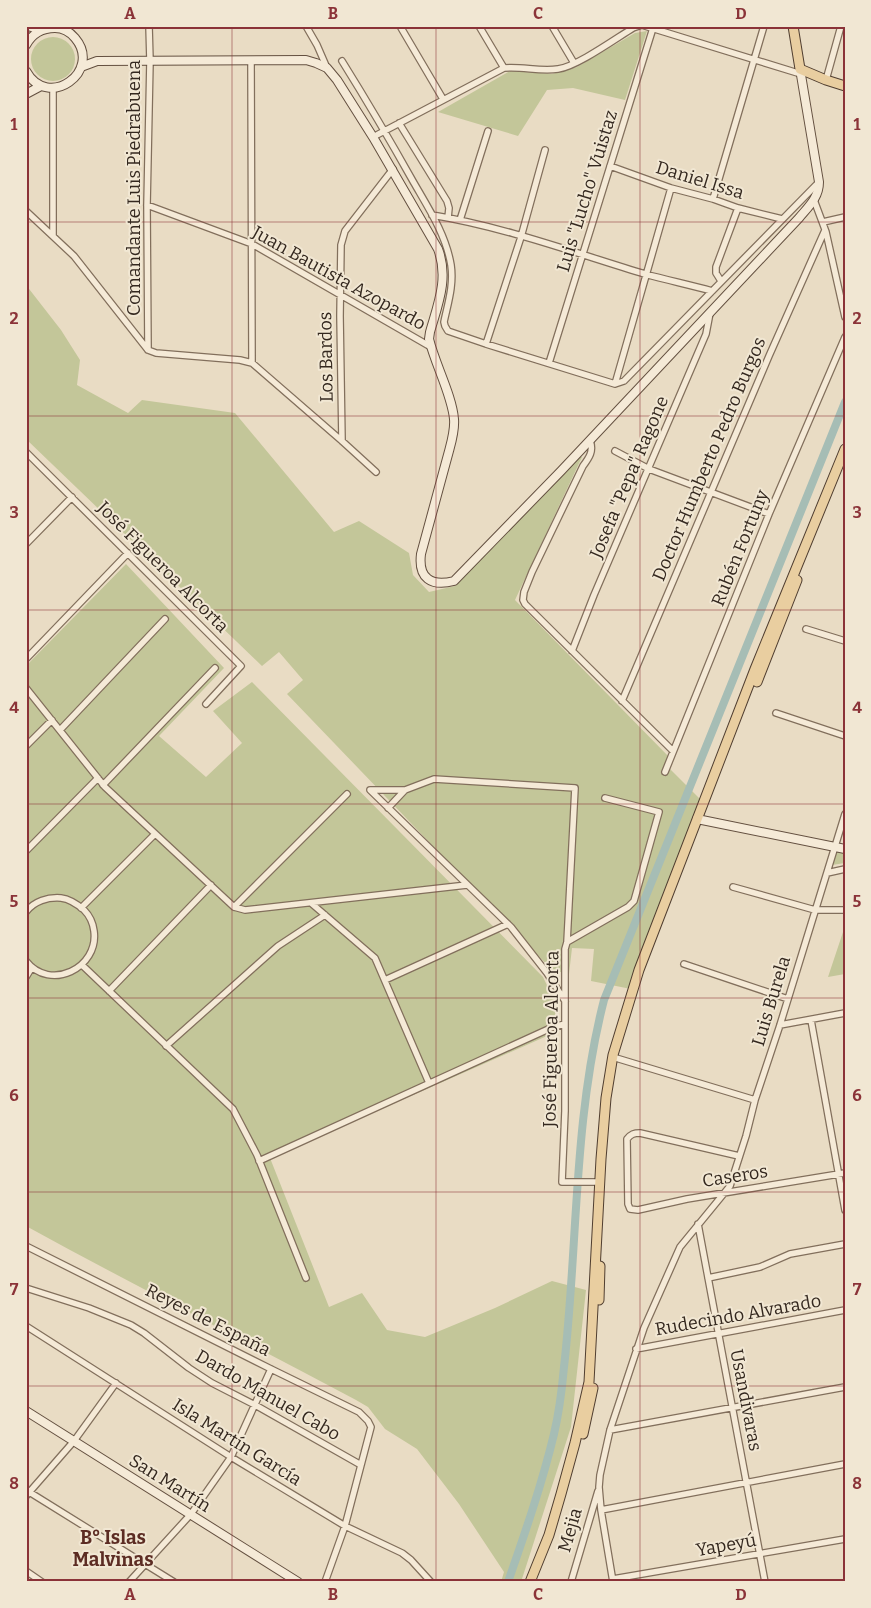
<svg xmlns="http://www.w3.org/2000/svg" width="871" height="1608" font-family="Bitter,serif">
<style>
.green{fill:#c3c699}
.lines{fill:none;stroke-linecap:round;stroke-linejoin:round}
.canal{stroke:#a6bdb5;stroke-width:8}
.minor-casing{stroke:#826f5c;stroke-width:8}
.secondary-casing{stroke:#645040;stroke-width:10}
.primary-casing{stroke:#503e30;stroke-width:11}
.minor{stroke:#f5ead7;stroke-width:5.5}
.secondary{stroke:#f5ead7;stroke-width:8}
.primary{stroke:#e9cea0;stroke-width:9}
.grid{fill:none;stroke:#8b3338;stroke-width:1;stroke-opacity:0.55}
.labels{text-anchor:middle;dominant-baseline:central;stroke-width:4;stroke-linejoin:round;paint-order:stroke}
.street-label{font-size:18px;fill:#34281f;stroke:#f1e7d3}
.neighbourhood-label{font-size:19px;font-weight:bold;fill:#5c2c23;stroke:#f1e7d3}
.neatline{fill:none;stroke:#8b3338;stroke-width:2}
.grid-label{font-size:16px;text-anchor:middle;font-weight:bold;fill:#8b3338}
</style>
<rect width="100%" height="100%" fill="#e9dcc4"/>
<path class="green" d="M 647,31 L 625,100 L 573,88 L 547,90 L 518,136 L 438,112 L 510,71 L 552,74 L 577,67 L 635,33 Z
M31 59a22 22 0 1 1 44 0a22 22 0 1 1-44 0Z
M 26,285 L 61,330 L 80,360 L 77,385 L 128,413 L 142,400 L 235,413 L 334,532 L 359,521 L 409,553 L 413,575 L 429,592 L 455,586 L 579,457 L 582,457 L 515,600 L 671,759 L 670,769 L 702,801 L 631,989 L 591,981 L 594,949 L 572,948 L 569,974 L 552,970 L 287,694 L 303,680 L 279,652 L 262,666 L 26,439 Z
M 126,564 L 224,668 L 159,736 L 206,777 L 242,743 L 213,711 L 252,682 L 543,977 L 555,1002 L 556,1032 L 270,1158 L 329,1307 L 362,1293 L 387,1330 L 425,1337 L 495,1308 L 552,1281 L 586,1290 L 571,1427 L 521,1582 L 501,1582 L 504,1572 L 459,1504 L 417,1449 L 385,1429 L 368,1407 L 356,1400 C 246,1341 135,1286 26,1226 L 26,666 Z
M 837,849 L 845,851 L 845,863 L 832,865 Z
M 845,926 L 845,974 L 828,977 Z"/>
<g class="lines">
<path class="canal" d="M 508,1582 C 525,1533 542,1484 554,1434 C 559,1413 562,1389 564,1367 C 578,1245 573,1120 604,1000 L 845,402"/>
<defs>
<path id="minor" d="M 306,26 L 317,45 L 327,68
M 400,26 L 443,99
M 479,26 L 504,68
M 552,26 L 574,63
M 645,26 L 801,74
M 251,60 L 252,363
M 342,61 C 367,101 391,142 414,183 C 429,209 446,235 451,265 C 454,285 448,303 444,322 L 445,326 L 448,331 L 486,344 L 615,384
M 826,80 L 841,26
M 399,123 L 447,201 L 449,208 L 448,218
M 373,137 L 504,68 C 522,66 540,72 558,69 C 576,67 615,39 633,28 L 639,26
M 610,166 L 671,188 L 713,199 L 738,208 L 782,219
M 713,199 L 764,26
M 814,200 L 826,232 L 845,317
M 147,205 L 252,244 L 431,347
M 26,211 L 74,256 L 148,350 L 156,353 L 240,360 L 252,363 L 342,441 L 376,472
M 432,215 C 505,227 575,253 645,274 C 667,280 690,285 712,291
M 460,220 L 488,131
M 823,222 L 845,217
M 53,235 L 53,88
M 721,281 L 716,273 L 716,267 L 738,208
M 486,344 L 521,237 L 545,150
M 148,350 L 147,205 L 150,61 L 149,26
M 549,363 L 653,28
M 615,384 L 624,381 L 819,182
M 615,384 L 671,188
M 342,441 L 340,316 L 341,245 L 345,231 L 393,169
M 590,441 C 594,451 589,458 583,466 L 532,572 L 524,592 L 523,600 L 525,604 L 673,751
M 615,451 L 649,469 L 769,514
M 26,452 L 241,666 L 206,704
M 26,544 L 72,497
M 806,629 L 845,641
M 572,651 L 594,595 L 706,334 L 710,313
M 26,659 L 128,553
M 26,688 L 105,787 L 234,907 L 245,910 L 467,885
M 622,701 L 769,356 L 825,230
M 776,713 L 845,736
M 60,730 L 165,619
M 26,746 L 52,720
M 665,772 L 769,514 L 845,337
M 103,785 L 215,668
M 405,790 L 370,790 L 511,927 L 547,973 L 565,1001
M 388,808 L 405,790 L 434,779 L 575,788 L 567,942
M 26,851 L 98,778
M 827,873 L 845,869
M 733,887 L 815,910 L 845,910
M 311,903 L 375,958 L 429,1083
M 234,907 L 347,794
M 81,908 L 155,834
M 26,912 C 34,901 48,897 61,898 C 70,899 77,904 84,910 C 89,915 93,923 94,931 C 99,968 50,992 26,961
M 684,964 L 788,999
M 82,965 L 233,1109 L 257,1155 L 306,1278
M 26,977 L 32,967
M 385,980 L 508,924
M 109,991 L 211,885
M 811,1020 L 845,1210
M 780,1025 L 845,1013
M 166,1046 L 278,946 L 325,915
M 616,1058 L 755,1100
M 739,1156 L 640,1133 C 634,1133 631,1134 627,1139 L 628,1204 L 630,1209 L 638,1210 L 687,1199 L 845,1173
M 259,1161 L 553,1027 L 565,1024
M 601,1182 L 562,1182 L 565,1111 L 565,949 L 567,942 L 628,907 L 634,901 L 659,812 L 605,798
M 698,1224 L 765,1582
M 26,1246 L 271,1369 L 359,1412 L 368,1421 L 371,1427 L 345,1526 L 325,1582
M 708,1278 L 760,1267 L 790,1254 L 845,1244
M 26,1288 L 89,1308 L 131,1325 L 144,1333 L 189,1368 L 212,1383 L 255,1405 L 361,1465
M 26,1326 L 231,1457 L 345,1526 L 402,1553 L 411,1560 L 431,1582
M 636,1349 L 845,1310
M 610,1430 L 845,1387
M 26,1490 L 174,1582
M 26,1496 L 74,1441 L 116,1383
M 601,1510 L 845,1464
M 26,1571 L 42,1582
M 613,1579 L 845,1539
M 129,1582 L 191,1514 L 231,1457 L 271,1369
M 571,1582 L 598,1491
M 613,1582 L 601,1510 L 599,1487 L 600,1475 L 610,1430 L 644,1328 L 680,1247 L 730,1186 L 746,1136 L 755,1100 L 780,1025 L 845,814"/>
<path id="secondary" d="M 28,26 L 41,30
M 26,45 C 32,34 42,28 55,28 C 63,28 70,32 75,38 C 103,71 48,111 26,71
M 81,67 L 97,61 L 306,60 L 316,63 L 327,68 L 337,80 L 373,137 L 438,249 C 449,278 438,304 430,332 L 429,339 C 435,364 452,395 454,419 C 455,430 452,440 449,451 L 421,554 C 418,578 431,587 454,581 L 561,471 L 799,218 C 808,207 819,198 819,182 L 800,69
M 26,94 L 41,86
M 697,819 L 845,849
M 26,1411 L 298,1582"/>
<path id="primary" d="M 793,26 L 800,69 L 826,80 L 845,86
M 757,682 L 797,580
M 599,1300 L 600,1266
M 583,1434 L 593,1388
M 530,1582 L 549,1535 L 561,1494 L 575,1443 L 589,1382 L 601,1159 L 606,1098 L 613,1055 L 639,970 L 755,669 L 845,449"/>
</defs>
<use href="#minor" class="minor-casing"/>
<use href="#secondary" class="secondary-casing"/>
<use href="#primary" class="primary-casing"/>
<use href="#minor" class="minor"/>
<use href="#secondary" class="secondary"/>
<use href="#primary" class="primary"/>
</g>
<path class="grid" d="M 232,26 L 232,1582M 436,26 L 436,1582M 640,26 L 640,1582M 26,222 L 845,222M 26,416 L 845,416M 26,610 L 845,610M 26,804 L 845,804M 26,998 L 845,998M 26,1192 L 845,1192M 26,1386 L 845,1386"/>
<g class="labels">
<g class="street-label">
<text transform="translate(700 180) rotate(17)">Daniel Issa</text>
<text transform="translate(134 188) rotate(-90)">Comandante Luis Piedrabuena</text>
<text transform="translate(587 191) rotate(-73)">Luis "Lucho" Vuistaz</text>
<text transform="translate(339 278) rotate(29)">Juan Bautista Azopardo</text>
<text transform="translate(326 357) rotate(-91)">Los Bardos</text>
<text transform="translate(709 459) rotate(-67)">Doctor Humberto Pedro Burgos</text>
<text transform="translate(629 477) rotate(-67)">Josefa "Pepa" Ragone</text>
<text transform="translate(740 548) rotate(-68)">Rubén Fortuny</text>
<text transform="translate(163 567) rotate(45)">José Figueroa Alcorta</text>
<text transform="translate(771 1001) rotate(-73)">Luis Burela</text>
<text transform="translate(551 1039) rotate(-89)">José Figueroa Alcorta</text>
<text transform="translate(735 1176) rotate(-9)">Caseros</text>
<text transform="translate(738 1315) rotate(-10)">Rudecindo Alvarado</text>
<text transform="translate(208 1320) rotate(27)">Reyes de España</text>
<text transform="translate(268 1395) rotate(30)">Dardo Manuel Cabo</text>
<text transform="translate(746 1400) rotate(79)">Usandivaras</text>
<text transform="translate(237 1442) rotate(32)">Isla Martín García</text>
<text transform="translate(170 1483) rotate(32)">San Martín</text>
<text transform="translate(570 1530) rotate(-74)">Mejia</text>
<text transform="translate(726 1545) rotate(-10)">Yapeyú</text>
</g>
<g class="neighbourhood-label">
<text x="113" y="1537">B° Islas<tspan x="113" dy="22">Malvinas</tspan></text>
</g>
</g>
<rect width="871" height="1608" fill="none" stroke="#f1e7d3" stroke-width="55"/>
<rect x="28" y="28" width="816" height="1552" class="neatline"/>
<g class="grid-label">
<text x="130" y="19">A</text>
<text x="333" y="19">B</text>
<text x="538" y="19">C</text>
<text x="741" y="19">D</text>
<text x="14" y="130">1</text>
<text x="857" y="130">1</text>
<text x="14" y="324">2</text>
<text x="857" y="324">2</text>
<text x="14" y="518">3</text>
<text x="857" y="518">3</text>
<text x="14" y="713">4</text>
<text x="857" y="713">4</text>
<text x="14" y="907">5</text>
<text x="857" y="907">5</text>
<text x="14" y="1101">6</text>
<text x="857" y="1101">6</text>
<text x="14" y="1295">7</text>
<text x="857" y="1295">7</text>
<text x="14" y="1489">8</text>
<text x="857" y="1489">8</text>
<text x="130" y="1600">A</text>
<text x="333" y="1600">B</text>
<text x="538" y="1600">C</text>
<text x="741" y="1600">D</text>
</g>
</svg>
